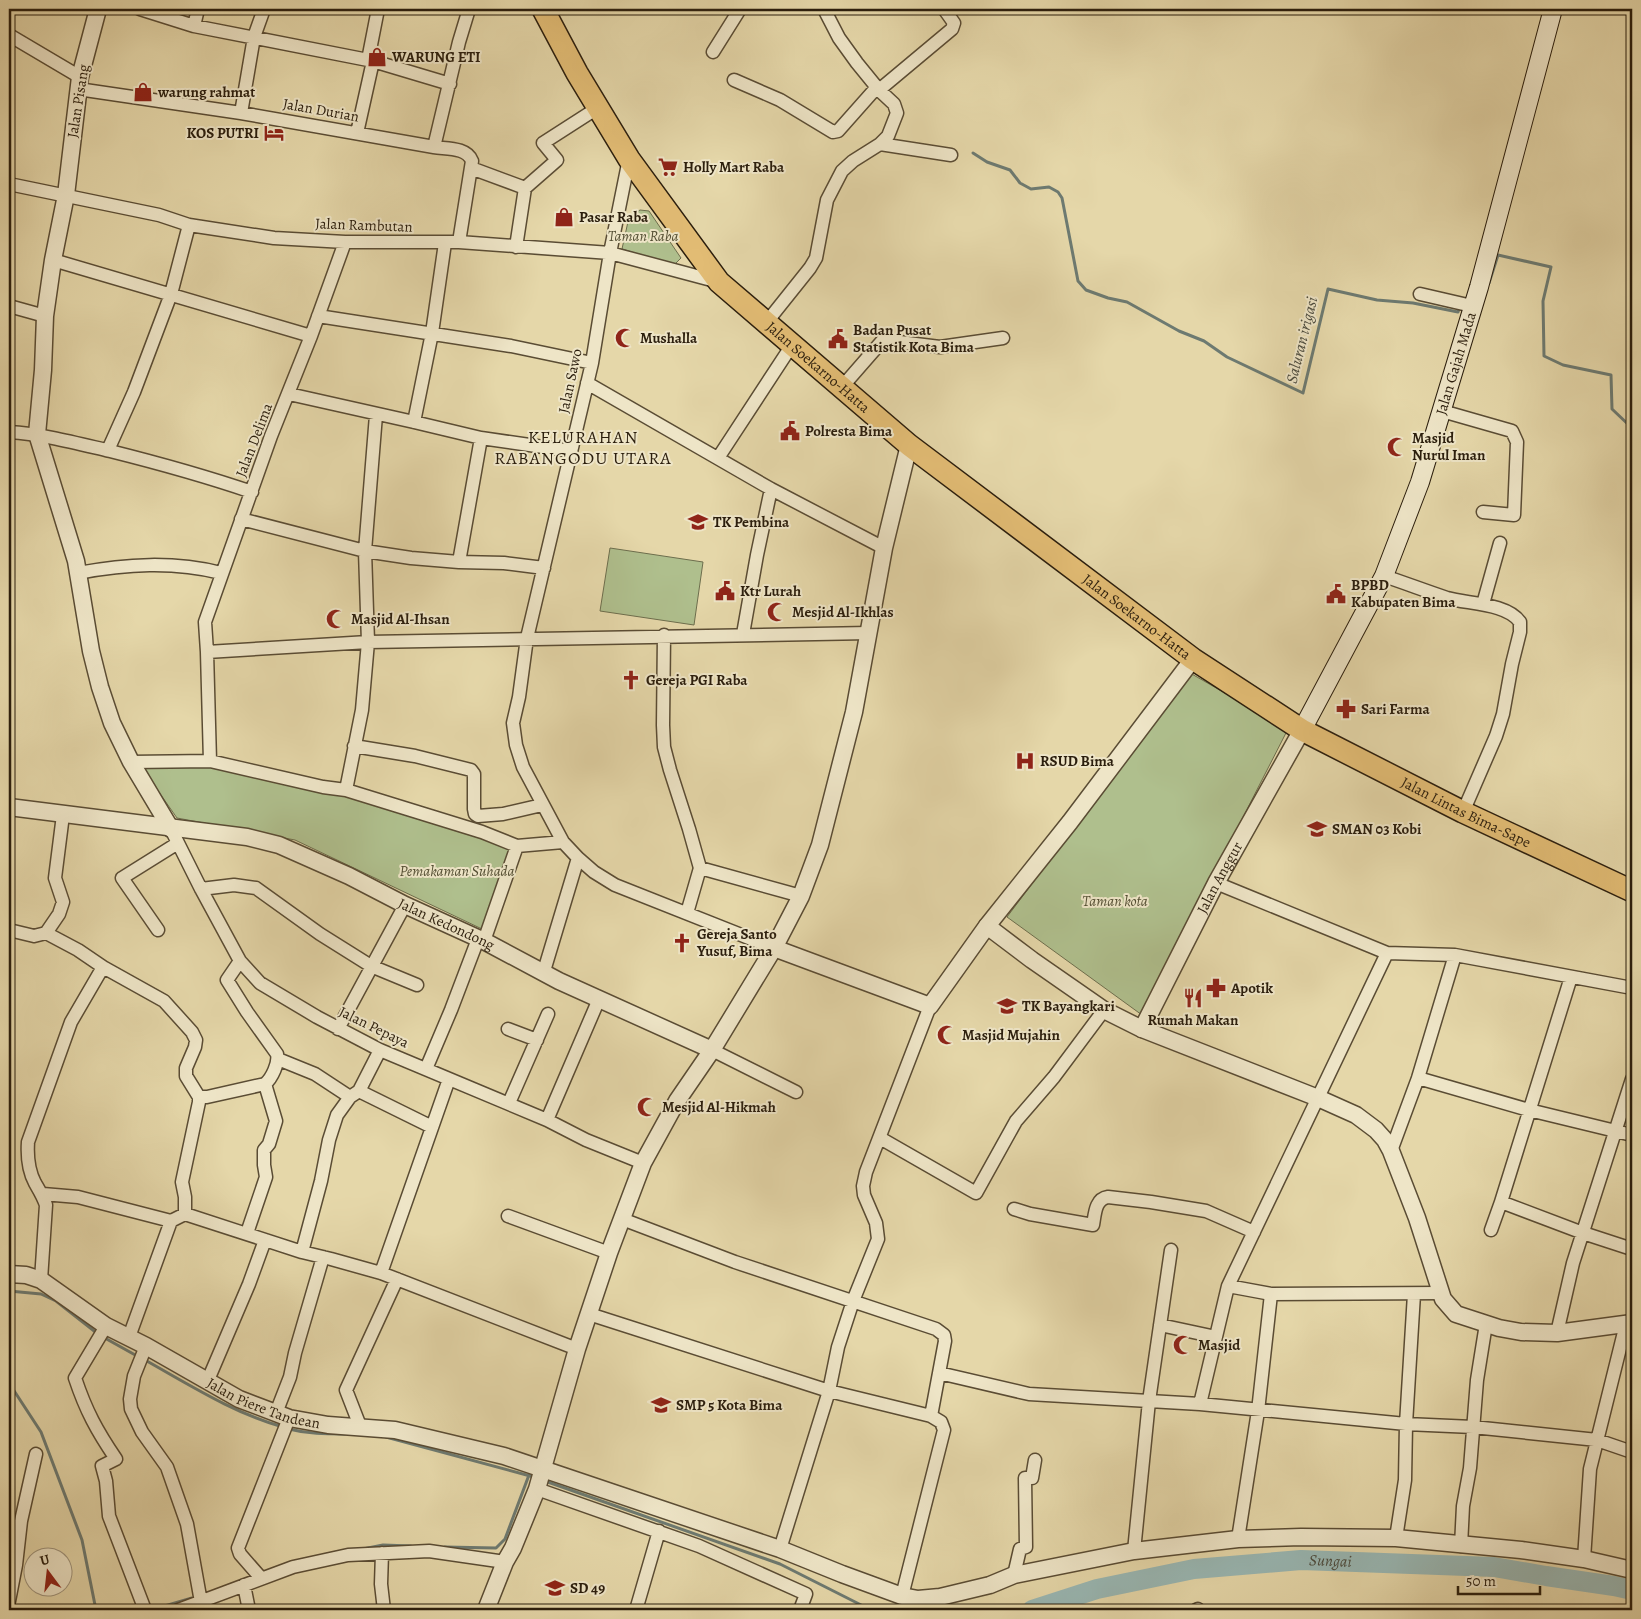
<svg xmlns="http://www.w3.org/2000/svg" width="1641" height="1619" font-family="Alegreya,serif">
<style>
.green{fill:#afbf8d;stroke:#6d6e4d}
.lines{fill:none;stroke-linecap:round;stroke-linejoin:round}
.stream{stroke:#6d7a71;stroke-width:3}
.river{stroke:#99b7b3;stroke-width:20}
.minor-casing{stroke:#5a4c34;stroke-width:15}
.tertiary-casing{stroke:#5a4c34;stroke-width:19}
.secondary-casing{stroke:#2b1e0d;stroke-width:20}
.trunk-casing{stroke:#2b1e0d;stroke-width:24}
.minor{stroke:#eee5c7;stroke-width:12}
.tertiary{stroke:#eee5c7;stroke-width:16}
.secondary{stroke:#eee5c7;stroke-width:18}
.trunk{stroke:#e2bc74;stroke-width:21}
.labels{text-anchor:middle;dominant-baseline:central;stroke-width:4;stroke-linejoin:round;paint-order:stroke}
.poi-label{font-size:15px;font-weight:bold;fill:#2b1e0d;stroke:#eee5c7;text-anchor:start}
.street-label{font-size:15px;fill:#2b1e0d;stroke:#eee5c7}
.park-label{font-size:15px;font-style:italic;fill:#534e33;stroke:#eee5c7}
.water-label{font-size:16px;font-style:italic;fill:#4c4c3f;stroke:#eee5c7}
.quarter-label{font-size:18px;letter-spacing:1px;fill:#2b1e0d;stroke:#eee5c7}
</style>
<rect width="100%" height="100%" fill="#e5d7a9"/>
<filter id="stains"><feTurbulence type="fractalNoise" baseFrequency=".004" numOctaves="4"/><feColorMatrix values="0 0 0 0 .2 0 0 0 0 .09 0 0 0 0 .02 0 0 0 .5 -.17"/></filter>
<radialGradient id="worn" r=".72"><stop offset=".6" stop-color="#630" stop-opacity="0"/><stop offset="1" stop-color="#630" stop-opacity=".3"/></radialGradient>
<path class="green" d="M 640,210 L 649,211 L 681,258 L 674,265 L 622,249 L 629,217 Z
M 610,548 L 703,562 L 694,625 L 600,611 Z
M 1190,673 L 1288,729 L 1142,1015 L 1007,917 Z
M 217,765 L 354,795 L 513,848 L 482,929 L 295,840 L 177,818 L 142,768 Z"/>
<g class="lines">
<path class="stream" d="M 973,153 L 987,162 L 1010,170 L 1020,183 L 1031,189 L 1049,187 L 1058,192 L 1062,198 L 1078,281 L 1086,290 L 1108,298 L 1127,302 L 1179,331 L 1204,341 L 1227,357 L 1303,393 L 1328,289 L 1377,300 L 1413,303 L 1458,312 L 1460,306
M 1489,283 L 1498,255 L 1551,267 L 1543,301 L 1544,356 L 1563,365 L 1611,375 L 1612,409 L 1632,428
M 9,1291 L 41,1294 L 56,1301 L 98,1334
M 103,1337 L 137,1356
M 145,1360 C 188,1384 235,1414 283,1427
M 9,1383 L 41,1432 L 82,1540 L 96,1610
M 289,1429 C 308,1434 325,1434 345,1434
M 386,1437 L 534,1477
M 545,1481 L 780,1564 L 871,1610
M 445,1547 L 496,1548 L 505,1539 L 529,1475
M 363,1549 L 383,1545 L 411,1546
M 151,1610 L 192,1598"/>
<path class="river" id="s1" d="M 1032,1610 L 1097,1589 L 1194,1569 L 1301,1560 L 1494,1567 L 1546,1576 L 1614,1586 L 1632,1590"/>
<defs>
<path id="minor" d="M 140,9 L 194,26 L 368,60
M 194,26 L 198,9
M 9,35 L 80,77
M 713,52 L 740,9
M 373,61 L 450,84
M 734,80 L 780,100 L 833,132 L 838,131 L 877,87
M 78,89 L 241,113 L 434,147 C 446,149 467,147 472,161 L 459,242
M 879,90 L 952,29 L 954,23 L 944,9
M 241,113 L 254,37 L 264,9
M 357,133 L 373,61 L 368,60 L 378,9
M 880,144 L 951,155
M 434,147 L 459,42 L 469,9
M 629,159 L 610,253 L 592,363 L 527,638 L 519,697 L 513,723 L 516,745 L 523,767 L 563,842 L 578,858 L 594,872 L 615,885 L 774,948
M 471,168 L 525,188 L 516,247
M 9,184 L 159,215 L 189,225 L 274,238 L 345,242 L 459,242 L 610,253 L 719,282
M 525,188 L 557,160 L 543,143 L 599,107
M 53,260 L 311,336
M 1420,294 L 1472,306
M 9,306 L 45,316
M 318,316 L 511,346 L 592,363
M 766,323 L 810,268 L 816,258 L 827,200 L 842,171 L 853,161 L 880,144 L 888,136 L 897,113 L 894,104 L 879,90 L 857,63 L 839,38 L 824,9
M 587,383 L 771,489 L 884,548
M 842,387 L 883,340 L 940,347 L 1003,338
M 289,394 L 414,422 L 481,438 L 571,451
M 1442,411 L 1512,431 L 1517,442 L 1514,515 L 1483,512
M 414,422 L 432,333 L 445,243
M 9,432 C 43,434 76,443 110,451 C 158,463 205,476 252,492
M 108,450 L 134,392 L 171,294 L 189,225
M 718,458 L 792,345
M 241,519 L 365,551 L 411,558 L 459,562 L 504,563 L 544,568
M 459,562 L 481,438
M 78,573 C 126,564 173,561 221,573
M 1384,576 C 1405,583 1426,591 1447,598 C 1467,604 1507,603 1520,622 L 1520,632 L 1512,664 L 1503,714 L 1496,736 L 1463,812
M 1483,604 L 1500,543
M 743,634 L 757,555 L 771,489
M 664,635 L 663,725 L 664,747 L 670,770 L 689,829 L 700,868 L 687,913
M 207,652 L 368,642 L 869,633
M 354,746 L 415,756 L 471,770 L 474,774 L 474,809 L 475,814 L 478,816 L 503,814 L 542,805
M 210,761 L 323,787 L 346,790 L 482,832 L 517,846 L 563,842
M 131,762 L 210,761 L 207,652 L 205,622 L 271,436 L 311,336 L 345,242
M 346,790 L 362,710 L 368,642 L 365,551 L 376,415
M 171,829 L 201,889 L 240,961 L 260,983 L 317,1017 L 380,1050 L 547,1120 L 586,1140 L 643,1163
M 700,868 L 801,896
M 1216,883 L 1387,953 L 1455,955
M 201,889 L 234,885 L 256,888 L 320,934 L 371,966 L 417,985
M 9,930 L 34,936 L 46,933 L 59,914 L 63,902 L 55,878 L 63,815
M 158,930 L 122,878 L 178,843
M 484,941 L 517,846
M 103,967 L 164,1001 L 192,1032 L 196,1040 L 195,1047 L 186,1068 L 186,1076 L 199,1097 L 199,1102 L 182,1182 L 185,1197 L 185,1214
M 544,971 L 578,858
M 1571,977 L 1501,1202 L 1583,1233 L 1632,1249
M 338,1029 L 405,905
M 508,1029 L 537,1040
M 712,1050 L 796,1092
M 278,1059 L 315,1074 L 350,1097
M 426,1069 L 451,1010 L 478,939
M 1418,1078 L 1529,1110 L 1632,1135
M 359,1091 L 432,1127
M 199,1097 L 207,1097 L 265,1084 C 272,1078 279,1063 277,1054 L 247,1012 L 227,980 L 240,961
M 509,1103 L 548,1014
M 547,1120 L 599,999
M 880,1138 L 976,1193 L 1016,1121 L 1054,1077 L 1104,1010
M 1391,1151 L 1418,1078 L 1455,955 L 1632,988
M 43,1194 L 78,1197 L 171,1221 L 185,1214 L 302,1252 L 331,1259 L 381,1273 L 577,1349
M 1014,1209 L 1030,1214 L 1093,1225 C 1095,1214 1095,1199 1108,1197 L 1151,1202 L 1206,1211 L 1254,1232
M 508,1216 L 609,1253
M 1491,1230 L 1501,1202
M 247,1233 L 266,1177 L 264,1165 L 264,1150 L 269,1144 L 276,1121 L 265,1084
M 302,1252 L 321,1181 L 329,1140 L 337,1115 L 350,1097 L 359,1091 L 380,1050
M 381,1273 L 449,1079
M 41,1280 L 46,1205 C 43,1196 39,1190 35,1183 C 28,1170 27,1157 28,1142 L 71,1022 L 103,967 L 78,950 L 46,933
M 1228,1286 L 1271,1294 L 1442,1293
M 589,1314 L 829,1391 L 931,1416 L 945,1341 L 944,1335 L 936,1329 L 735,1262 L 622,1219
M 1160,1325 L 1216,1337
M 106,1326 L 75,1378 C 86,1411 97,1431 116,1459 L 102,1466 L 106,1481 L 109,1516 L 145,1610
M 1557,1333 L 1573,1263 L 1632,1079
M 129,1337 L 171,1221
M 146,1346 L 134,1376 L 130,1399 L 131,1409 L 142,1432 L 167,1467 L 187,1524 L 201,1602
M 939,1373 L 1029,1394 L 1149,1401 L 1171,1250
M 208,1380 L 249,1284 L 265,1240
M 1200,1404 L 1228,1286 L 1387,953
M 276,1413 L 290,1377 L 295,1353 L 323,1257
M 360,1426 L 346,1390 L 397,1279
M 537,1489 L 699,1546 L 806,1594 L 800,1610
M 1396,1538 L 1405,1480 L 1406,1424 L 1414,1294
M 1238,1539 L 1258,1411 L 1271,1294
M 1461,1546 L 1463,1506 L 1470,1468 L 1477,1380 L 1486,1324
M 780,1549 L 829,1391 L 838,1347 L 853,1301 L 878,1239 L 876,1223 L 864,1195 L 863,1186 L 866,1172 L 930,1006
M 1134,1551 L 1149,1401 L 1200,1404 L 1406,1424 L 1473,1427 L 1597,1440 L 1632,1452
M 382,1553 L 381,1584 L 384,1610
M 1584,1559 L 1590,1469 L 1626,1324
M 1014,1575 L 1020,1549 L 1026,1547 L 1025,1478 L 1032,1478 L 1035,1460
M 261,1578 L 240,1554 L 238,1548 L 289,1418
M 244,1585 L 249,1610
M 902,1596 L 944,1430 L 941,1422 L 931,1416
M 9,1601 L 16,1565 L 21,1521 L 36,1454
M 178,1610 L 293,1567 L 348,1555 L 429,1551 L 505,1562
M 636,1610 L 659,1531
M 1196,1610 L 1198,1609"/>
<g id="tertiary">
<path d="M 98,9 L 80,77 L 66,195 L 53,260 L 45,316 L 43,370 L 37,434 L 76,561 L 91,651 L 100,687 L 112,723 L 131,762 L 171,829"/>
<path id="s2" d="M 9,807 L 247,837 L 279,845 L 349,876 L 405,905 L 484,941 L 559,981 L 712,1050"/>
<path d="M 987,926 L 1032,960 L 1104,1010 L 1142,1029 L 1318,1098 L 1356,1115 L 1376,1130 L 1385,1140 L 1391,1151 L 1417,1218 L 1443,1299 L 1456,1314 L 1499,1328 L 1521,1332 L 1557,1333 L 1632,1323"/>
<path d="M 774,948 L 930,1006 L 987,926 L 1070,822 L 1193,659"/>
<path id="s3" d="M 1142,1029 L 1216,883 L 1302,730"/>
<path id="s4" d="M 9,1274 L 26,1275 L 41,1280 L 106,1326 L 146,1346 L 239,1399 L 289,1418 L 328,1425 L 395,1430 L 504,1456 L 780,1549 L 842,1574 L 902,1596 L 918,1599 L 940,1597 L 990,1585 L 1014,1575 L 1134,1551 L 1238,1539 L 1301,1537 L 1396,1538 L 1521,1550 L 1584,1559 L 1632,1570"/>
<path d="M 486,1610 L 505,1562 L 513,1548 L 537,1489 L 577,1349 L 609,1253 L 643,1163 L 677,1101 L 712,1050 L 774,948 L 801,896 L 820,845 L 854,712 L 884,548 L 909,445"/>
</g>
<g id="secondary">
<path id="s5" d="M 1302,730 L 1384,576 L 1420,482 L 1479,287 L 1553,9"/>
</g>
<g id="trunk">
<path id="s6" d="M 543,9 L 577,73 L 629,159 L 719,282 L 909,445 L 1193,659 L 1302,730 L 1463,812 L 1632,891"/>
</g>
</defs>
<use href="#minor" class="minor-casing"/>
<use href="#tertiary" class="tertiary-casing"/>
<use href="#secondary" class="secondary-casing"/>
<use href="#trunk" class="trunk-casing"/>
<use href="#minor" class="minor"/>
<use href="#tertiary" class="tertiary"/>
<use href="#secondary" class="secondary"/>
<use href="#trunk" class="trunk"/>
</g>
<defs>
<symbol id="shop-bare" viewBox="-9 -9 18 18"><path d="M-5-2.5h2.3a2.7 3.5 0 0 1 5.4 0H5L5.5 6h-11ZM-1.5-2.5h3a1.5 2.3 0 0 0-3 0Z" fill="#8f2418" stroke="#eee5c7" stroke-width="2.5" paint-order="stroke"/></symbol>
<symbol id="hotel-bare" viewBox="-9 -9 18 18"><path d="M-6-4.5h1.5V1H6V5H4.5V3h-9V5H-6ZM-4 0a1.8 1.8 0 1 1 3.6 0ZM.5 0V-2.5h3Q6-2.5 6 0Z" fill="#8f2418" stroke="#eee5c7" stroke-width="2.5" paint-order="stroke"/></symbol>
<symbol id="supermarket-bare" viewBox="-9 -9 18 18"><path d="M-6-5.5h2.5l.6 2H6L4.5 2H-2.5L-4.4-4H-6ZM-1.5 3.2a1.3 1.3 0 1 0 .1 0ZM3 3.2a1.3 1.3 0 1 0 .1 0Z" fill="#8f2418" stroke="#eee5c7" stroke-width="2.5" paint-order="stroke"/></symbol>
<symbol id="mosque-bare" viewBox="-9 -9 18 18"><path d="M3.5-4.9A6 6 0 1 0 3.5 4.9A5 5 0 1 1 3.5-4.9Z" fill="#8f2418" stroke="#eee5c7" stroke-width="2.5" paint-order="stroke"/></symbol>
<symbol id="civic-bare" viewBox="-9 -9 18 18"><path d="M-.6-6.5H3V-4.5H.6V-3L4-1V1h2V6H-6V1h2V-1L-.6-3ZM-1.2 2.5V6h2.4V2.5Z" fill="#8f2418" stroke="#eee5c7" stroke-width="2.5" paint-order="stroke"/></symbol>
<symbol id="school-bare" viewBox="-9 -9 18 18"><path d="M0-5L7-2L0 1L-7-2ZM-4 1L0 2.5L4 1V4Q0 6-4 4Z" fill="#8f2418" stroke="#eee5c7" stroke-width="2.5" paint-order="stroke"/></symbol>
<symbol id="church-bare" viewBox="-9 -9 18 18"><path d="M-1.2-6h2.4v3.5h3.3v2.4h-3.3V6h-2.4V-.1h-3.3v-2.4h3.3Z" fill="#8f2418" stroke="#eee5c7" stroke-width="2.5" paint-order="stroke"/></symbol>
<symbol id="pharmacy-bare" viewBox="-9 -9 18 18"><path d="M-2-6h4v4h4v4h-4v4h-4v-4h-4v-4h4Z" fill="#8f2418" stroke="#eee5c7" stroke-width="2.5" paint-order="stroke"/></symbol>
<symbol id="hospital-bare" viewBox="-9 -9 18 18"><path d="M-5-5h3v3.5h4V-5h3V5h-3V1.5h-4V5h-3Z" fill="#8f2418" stroke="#eee5c7" stroke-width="2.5" paint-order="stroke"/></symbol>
<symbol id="restaurant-bare" viewBox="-9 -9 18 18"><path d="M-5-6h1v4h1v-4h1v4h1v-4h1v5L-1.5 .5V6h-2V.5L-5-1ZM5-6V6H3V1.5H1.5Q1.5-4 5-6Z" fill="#8f2418" stroke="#eee5c7" stroke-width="2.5" paint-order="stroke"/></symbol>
</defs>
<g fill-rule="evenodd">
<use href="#shop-bare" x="363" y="43" width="28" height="28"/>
<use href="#shop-bare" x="129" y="78" width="28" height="28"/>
<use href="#hotel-bare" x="260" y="119" width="28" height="28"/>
<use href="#supermarket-bare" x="654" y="153" width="28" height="28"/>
<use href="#shop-bare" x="550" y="203" width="28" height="28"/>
<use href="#mosque-bare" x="611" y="324" width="28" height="28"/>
<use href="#civic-bare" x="824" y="325" width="28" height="28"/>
<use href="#civic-bare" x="776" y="417" width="28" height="28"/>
<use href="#mosque-bare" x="1383" y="433" width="28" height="28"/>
<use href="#school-bare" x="684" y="508" width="28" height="28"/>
<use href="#civic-bare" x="711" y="577" width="28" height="28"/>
<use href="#civic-bare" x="1322" y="580" width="28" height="28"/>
<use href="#mosque-bare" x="763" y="598" width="28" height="28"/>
<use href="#mosque-bare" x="322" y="605" width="28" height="28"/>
<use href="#church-bare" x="617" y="666" width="28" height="28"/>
<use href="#pharmacy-bare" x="1332" y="695" width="28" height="28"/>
<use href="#hospital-bare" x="1011" y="747" width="28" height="28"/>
<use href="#school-bare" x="1303" y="815" width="28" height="28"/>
<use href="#church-bare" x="668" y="929" width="28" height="28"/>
<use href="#pharmacy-bare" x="1202" y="974" width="28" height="28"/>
<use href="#restaurant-bare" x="1179" y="984" width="28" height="28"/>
<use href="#school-bare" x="993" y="992" width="28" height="28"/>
<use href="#mosque-bare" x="933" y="1021" width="28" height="28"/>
<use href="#mosque-bare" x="633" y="1093" width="28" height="28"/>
<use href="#mosque-bare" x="1169" y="1331" width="28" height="28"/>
<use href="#school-bare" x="647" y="1391" width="28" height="28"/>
<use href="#school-bare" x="541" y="1574" width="28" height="28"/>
</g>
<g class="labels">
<g class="poi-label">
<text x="392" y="57">WARUNG ETI</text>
<text x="158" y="92">warung rahmat</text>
<text x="259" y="133" text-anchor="end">KOS PUTRI</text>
<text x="683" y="167">Holly Mart Raba</text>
<text x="579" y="217">Pasar Raba</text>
<text x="853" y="330">Badan Pusat<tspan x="853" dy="17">Statistik Kota Bima</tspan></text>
<text x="640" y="338">Mushalla</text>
<text x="805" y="431">Polresta Bima</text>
<text x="1412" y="438">Masjid<tspan x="1412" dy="17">Nurul Iman</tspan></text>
<text x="713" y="522">TK Pembina</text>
<text x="1351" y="585">BPBD<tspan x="1351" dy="17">Kabupaten Bima</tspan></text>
<text x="740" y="591">Ktr Lurah</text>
<text x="792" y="612">Mesjid Al-Ikhlas</text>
<text x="351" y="619">Masjid Al-Ihsan</text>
<text x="646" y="680">Gereja PGI Raba</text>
<text x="1361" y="709">Sari Farma</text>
<text x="1040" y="761">RSUD Bima</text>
<text x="1332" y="829">SMAN 03 Kobi</text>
<text x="697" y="934">Gereja Santo<tspan x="697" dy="17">Yusuf, Bima</tspan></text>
<text x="1231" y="988">Apotik</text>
<text x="1022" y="1006">TK Bayangkari</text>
<text x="1193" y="1020" text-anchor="middle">Rumah Makan</text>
<text x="962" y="1035">Masjid Mujahin</text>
<text x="662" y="1107">Mesjid Al-Hikmah</text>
<text x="1198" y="1345">Masjid</text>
<text x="676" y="1405">SMP 5 Kota Bima</text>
<text x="570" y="1588">SD 49</text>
</g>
<g class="street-label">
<text transform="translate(78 101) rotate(-81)">Jalan Pisang</text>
<text transform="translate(321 110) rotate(10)">Jalan Durian</text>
<text transform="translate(364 225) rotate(2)">Jalan Rambutan</text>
<text stroke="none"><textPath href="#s5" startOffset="399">Jalan Gajah Mada</textPath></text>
<text stroke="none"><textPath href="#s6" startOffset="456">Jalan Soekarno-Hatta</textPath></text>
<text transform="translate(570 381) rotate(-78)">Jalan Sawo</text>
<text transform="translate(254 440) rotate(-69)">Jalan Delima</text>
<text stroke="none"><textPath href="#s6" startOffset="861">Jalan Soekarno-Hatta</textPath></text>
<text stroke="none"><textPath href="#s6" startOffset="1245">Jalan Lintas Bima-Sape</textPath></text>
<text stroke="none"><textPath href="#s3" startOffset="170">Jalan Anggur</textPath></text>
<text stroke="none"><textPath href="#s2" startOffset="458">Jalan Kedondong</textPath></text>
<text transform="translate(374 1027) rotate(26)">Jalan Pepaya</text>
<text stroke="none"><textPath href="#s4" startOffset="289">Jalan Piere Tandean</textPath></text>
</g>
<g class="park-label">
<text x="643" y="236">Taman Raba</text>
<text x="457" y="871">Pemakaman Suhada</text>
<text x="1115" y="901">Taman kota</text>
</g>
<g class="water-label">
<text transform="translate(1302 340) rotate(-76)">Saluran irigasi</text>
<text stroke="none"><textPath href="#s1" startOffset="304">Sungai</textPath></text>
</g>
<g class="quarter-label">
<text x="583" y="437">KELURAHAN<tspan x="583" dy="21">RABANGODU UTARA</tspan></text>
</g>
</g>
<rect width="1641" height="1619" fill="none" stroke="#e5d7a9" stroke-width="30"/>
<rect x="10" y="10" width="1621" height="1599" fill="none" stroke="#2b1e0d" stroke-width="2.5"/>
<rect x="15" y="15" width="1611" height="1589" fill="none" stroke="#2b1e0d"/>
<g transform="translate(48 1572) rotate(345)"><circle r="24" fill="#eee5c7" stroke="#a0957d"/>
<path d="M0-4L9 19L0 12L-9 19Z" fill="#8f2418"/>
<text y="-8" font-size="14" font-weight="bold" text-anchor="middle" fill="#2b1e0d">U</text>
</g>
<path d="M1458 1586v8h82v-8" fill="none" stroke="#2b1e0d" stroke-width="2.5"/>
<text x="1466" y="1586" font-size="15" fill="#2b1e0d" stroke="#eee5c7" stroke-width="4" paint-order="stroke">50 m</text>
<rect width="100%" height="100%" filter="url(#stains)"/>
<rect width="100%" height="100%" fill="url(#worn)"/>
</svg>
